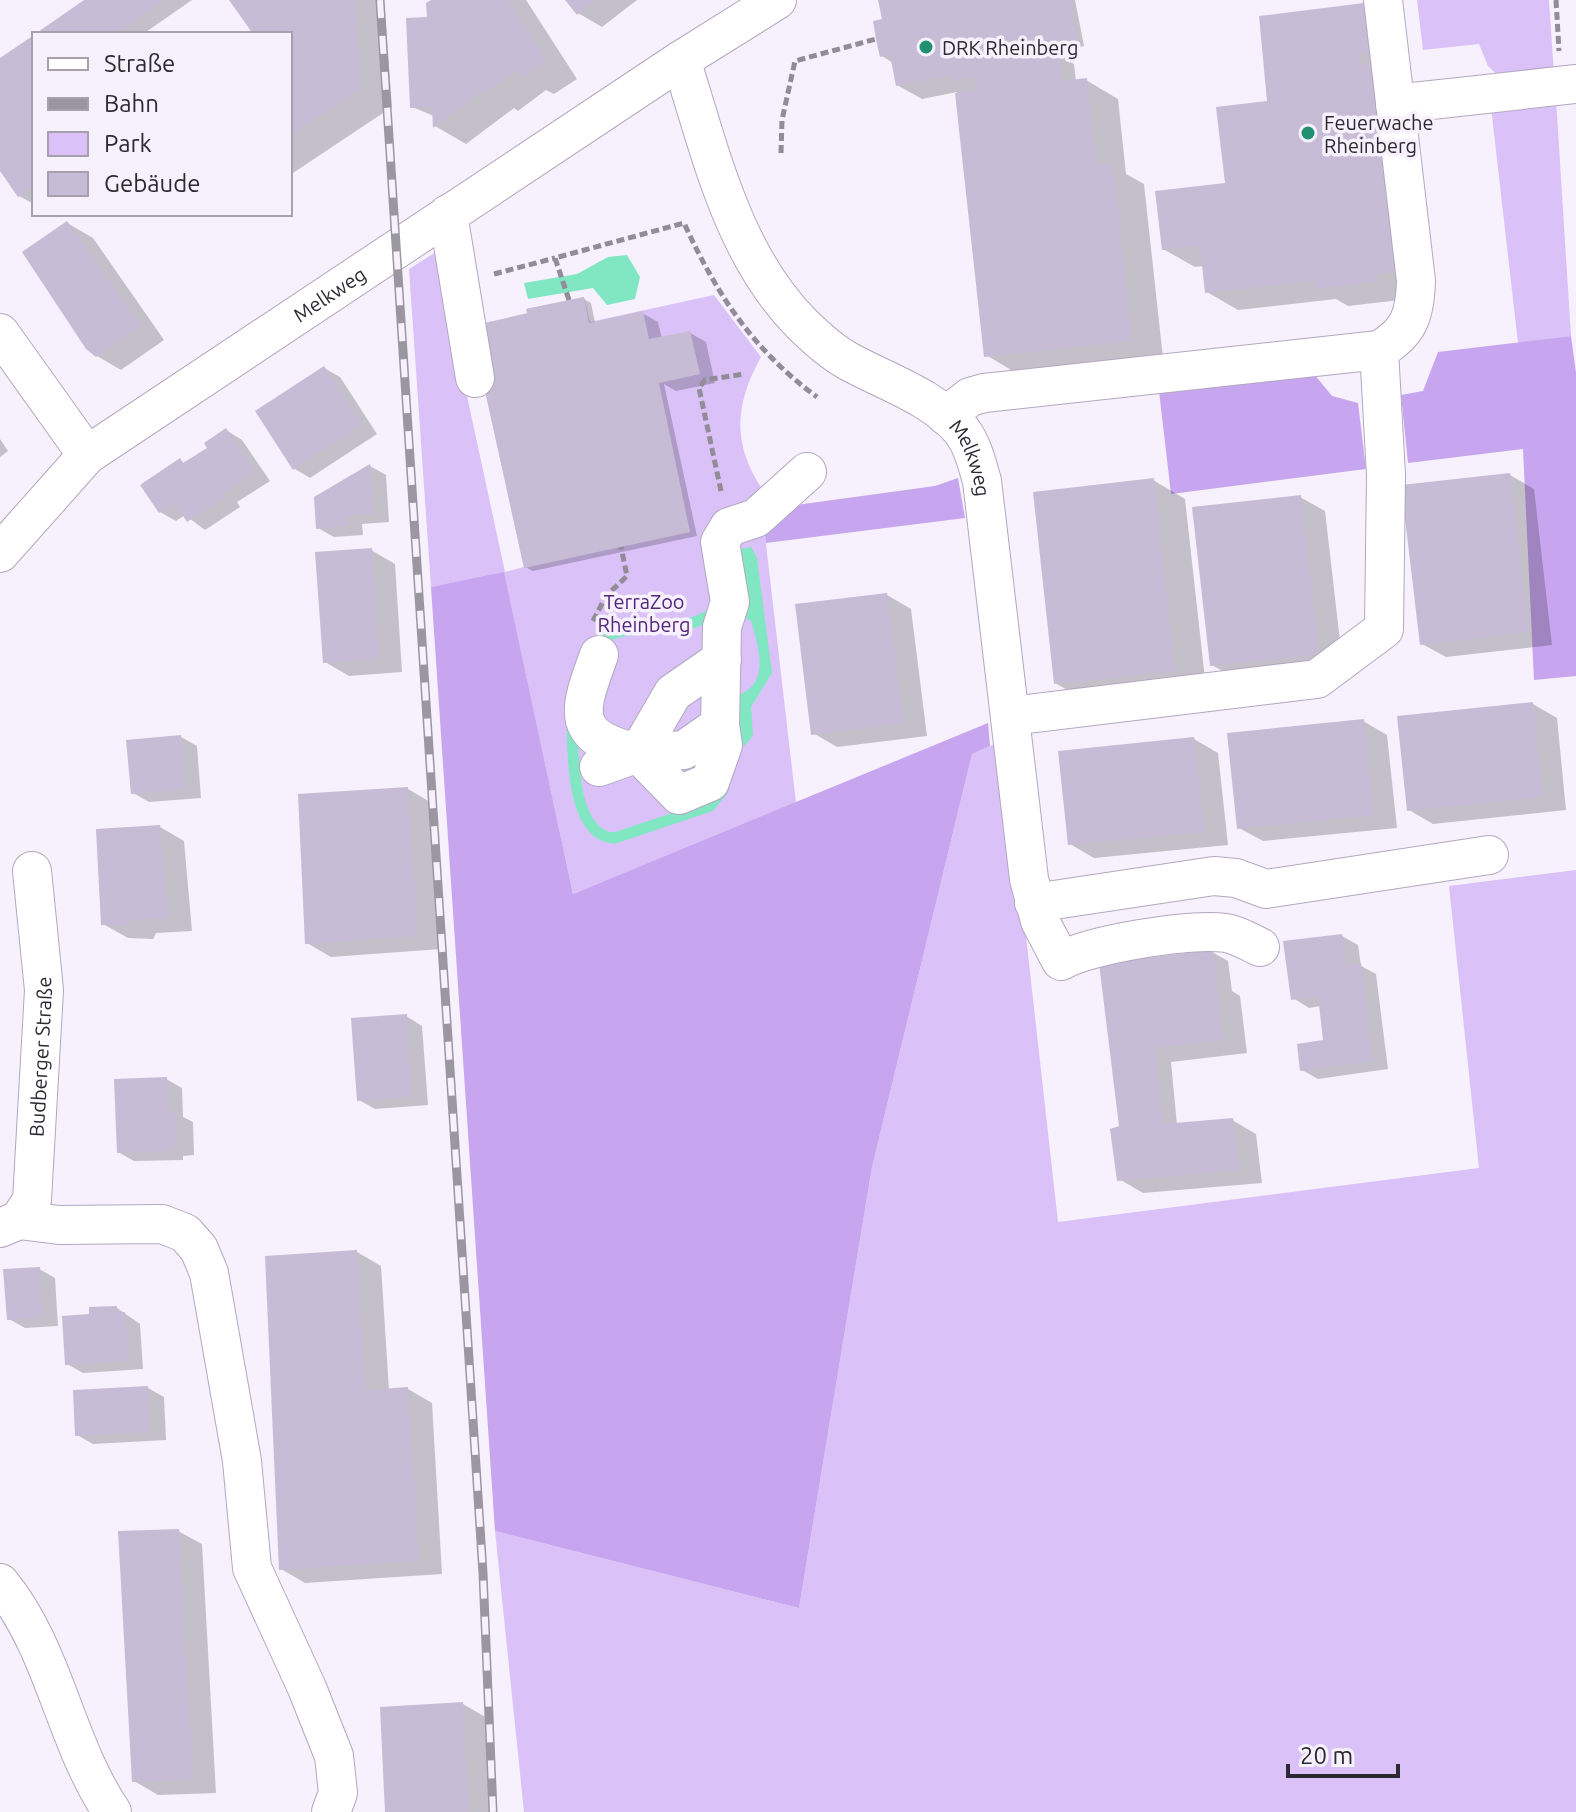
<svg xmlns="http://www.w3.org/2000/svg" width="1576" height="1812" font-family="Ubuntu,sans-serif">
<style>
.green{fill:#dac2f8}
.forest{fill:#c7a5ef}
.water{fill:#81e7c3}
.shadow{fill:#0003}
.lines{fill:none;stroke-linecap:round;stroke-linejoin:round}
.stream{stroke:#81e7c3;stroke-width:11}
.building{fill:#c7bcd5}
.minor-casing{stroke:#b2a7c0;stroke-width:40}
.path{stroke:#918c97;stroke-width:5;stroke-dasharray:8 4;stroke-linecap:butt}
.minor{stroke:#fff;stroke-width:38}
.rail-casing{stroke:#9b97a1;stroke-width:9}
.rail{stroke:#f6f1fc;stroke-width:6;stroke-dasharray:18;stroke-linecap:butt}
.poi-dot{fill:#219070;stroke:#f6f1fc;stroke-width:3}
.labels{text-anchor:middle;dominant-baseline:central;stroke-width:7;stroke-linejoin:round;paint-order:stroke}
.poi-label{font-size:20px;fill:#2d2933;stroke:#f6f1fc;text-anchor:start}
.street-label{font-size:20px;fill:#2d2933;stroke:#f6f1fc}
.park-label{font-size:20px;fill:#54267b;stroke:#f6f1fc}
</style>
<rect width="100%" height="100%" fill="#f6f1fc"/>
<path class="green" d="M 1417,0 L 1549,0 L 1554,75 L 1504,81 L 1488,66 L 1479,44 L 1423,50 Z
M 1556,99 L 1571,336 L 1518,343 L 1491,107 Z
M 436,252 L 505,572 L 524,567 L 482,377 L 476,325 L 527,314 L 526,309 L 584,297 L 590,322 L 714,295 L 761,357 C 733,407 732,448 767,496 L 764,527 L 796,803 L 573,894 L 504,573 L 431,587 L 409,269 Z
M 1004,740 L 1058,1222 L 1479,1168 L 1449,886 L 1576,870 L 1576,1812 L 524,1812 L 495,1531 L 799,1608 L 872,1167 L 972,754 Z"/>
<path class="forest" d="M 1571,336 L 1576,373 L 1576,676 L 1534,680 L 1523,449 L 1408,463 L 1401,395 L 1423,391 L 1438,352 Z
M 1314,374 L 1332,396 L 1358,403 L 1366,469 L 1171,494 L 1159,391 Z
M 958,478 L 965,518 L 766,543 L 764,527 L 789,506 L 935,486 Z
M 504,572 L 573,894 L 988,723 L 990,746 L 972,754 L 872,1167 L 799,1608 L 495,1531 L 431,587 Z"/>
<path class="water" d="M 627,255 L 640,277 L 635,299 L 607,305 L 593,288 L 528,299 L 524,283 L 577,274 L 608,257 Z
M 751,547 L 757,558 L 772,673 L 751,707 L 753,736 L 744,746 L 727,743 L 731,697 C 771,689 760,651 751,621 L 742,616 L 735,550 Z"/>
<path class="shadow" d="M 88,0 L 192,0 L 143,34 L 39,34 Z
M 232,0 L 384,0 L 392,107 L 290,175 L 290,34 L 255,34 Z
M 435,0 L 526,0 L 577,79 L 554,94 L 546,90 L 518,111 L 514,108 L 466,144 L 435,126 L 434,116 L 412,107 L 427,19 Z
M 568,0 L 637,0 L 602,27 L 578,13 Z
M 880,0 L 1075,0 L 1084,46 L 1065,50 L 1065,59 L 1074,64 L 1076,82 L 1086,80 L 1118,99 L 1126,174 L 1144,184 L 1163,358 L 1018,374 L 986,355 L 957,92 L 922,99 L 897,85 L 893,63 L 882,56 L 885,21 Z
M 1261,18 L 1408,62 L 1409,299 L 1348,306 L 1336,299 L 1238,310 L 1207,292 L 1204,266 L 1195,267 L 1163,249 L 1227,185 L 1269,103 Z
M 34,37 L 34,204 L 19,196 L 0,168 L 0,61 Z
M 69,224 L 93,238 L 164,340 L 121,370 L 97,356 Z
M 584,299 L 591,303 L 595,323 L 642,313 L 658,322 L 662,339 L 690,333 L 706,342 L 715,383 L 676,391 L 664,384 L 697,536 L 533,571 L 525,567 Z
M 324,368 L 340,377 L 377,434 L 310,478 L 295,469 Z
M 226,430 L 242,440 L 270,481 L 237,502 L 240,507 L 205,530 L 185,515 L 176,521 L 160,512 L 180,461 L 186,464 L 210,448 Z
M 0,439 L 8,451 L 0,457 Z
M 370,466 L 386,475 L 389,522 L 362,524 L 363,535 L 334,537 L 318,528 Z
M 1510,475 L 1534,489 L 1552,645 L 1446,657 L 1422,644 Z
M 1153,480 L 1185,499 L 1206,688 L 1087,701 L 1055,683 Z
M 1300,497 L 1325,511 L 1343,667 L 1236,679 L 1212,665 Z
M 371,550 L 395,564 L 402,672 L 349,676 L 325,662 Z
M 887,595 L 911,609 L 927,736 L 837,747 L 813,733 Z
M 1533,704 L 1557,718 L 1566,810 L 1433,824 L 1409,810 Z
M 1363,721 L 1387,735 L 1397,828 L 1263,841 L 1239,828 Z
M 181,737 L 197,746 L 201,798 L 149,802 L 133,793 Z
M 1194,739 L 1218,753 L 1228,845 L 1094,858 L 1070,844 Z
M 408,789 L 432,803 L 441,949 L 331,957 L 307,943 Z
M 160,827 L 184,841 L 192,931 L 156,933 L 153,939 L 128,938 L 103,924 Z
M 1342,936 L 1358,945 L 1361,966 L 1376,974 L 1388,1069 L 1318,1079 L 1302,1070 L 1326,1042 L 1321,1006 L 1309,1008 L 1293,998 Z
M 1212,952 L 1228,961 L 1232,991 L 1240,996 L 1247,1053 L 1171,1062 L 1177,1125 L 1232,1120 L 1256,1134 L 1262,1183 L 1143,1193 L 1119,1179 L 1127,1129 L 1113,1056 Z
M 406,1016 L 422,1026 L 428,1105 L 375,1109 L 359,1100 Z
M 166,1079 L 182,1088 L 183,1117 L 193,1122 L 194,1155 L 183,1156 L 183,1160 L 134,1161 L 118,1152 Z
M 357,1252 L 381,1266 L 389,1390 L 408,1389 L 432,1403 L 442,1574 L 305,1583 L 281,1569 Z
M 39,1269 L 55,1278 L 58,1326 L 25,1328 L 9,1319 Z
M 117,1308 L 140,1324 L 143,1369 L 83,1373 L 67,1364 L 91,1316 Z
M 148,1388 L 164,1397 L 166,1440 L 93,1444 L 77,1435 Z
M 178,1531 L 202,1544 L 216,1793 L 158,1795 L 134,1781 Z
M 463,1704 L 487,1718 L 492,1812 L 387,1812 Z"/>
<g class="lines">
<path class="stream" d="M 594,645 C 626,615 688,640 716,609
M 572,725 C 573,757 572,837 615,838 L 710,806 L 723,790"/>
</g>
<path class="building" d="M 84,0 L 163,0 L 119,34 L 35,34 Z
M 229,0 L 355,0 L 361,89 L 290,136 L 290,34 L 253,34 Z
M 431,0 L 508,0 L 547,61 L 521,78 L 516,71 L 485,94 L 483,90 L 433,128 L 432,107 L 410,108 L 406,18 L 427,17 L 426,3 Z
M 565,0 L 596,0 L 577,15 Z
M 878,0 L 1070,0 L 1077,42 L 1058,46 L 1062,81 L 1087,78 L 1096,166 L 1113,164 L 1132,341 L 984,357 L 955,93 L 978,90 L 975,77 L 953,81 L 952,75 L 896,86 L 890,55 L 880,57 L 876,39 L 873,21 L 882,19 Z
M 1372,2 L 1377,43 L 1369,53 L 1359,55 L 1360,64 L 1373,63 L 1395,272 L 1377,274 L 1377,282 L 1315,289 L 1314,281 L 1205,293 L 1200,246 L 1162,250 L 1155,191 L 1225,183 L 1216,107 L 1267,101 L 1259,16 Z
M 34,35 L 34,186 L 18,197 L 0,171 L 0,58 Z
M 67,221 L 141,326 L 96,357 L 86,349 L 22,252 Z
M 584,297 L 589,323 L 643,311 L 649,339 L 690,331 L 700,374 L 659,383 L 690,532 L 524,568 L 482,377 L 476,325 L 528,313 L 526,309 Z
M 324,366 L 362,425 L 293,470 L 255,411 Z
M 226,428 L 255,472 L 223,493 L 226,497 L 187,522 L 175,503 L 159,513 L 140,485 L 180,458 L 183,463 L 207,448 L 204,443 Z
M 370,464 L 374,514 L 347,516 L 348,526 L 316,529 L 314,497 Z
M 1510,473 L 1529,632 L 1420,645 L 1401,485 Z
M 1154,478 L 1175,671 L 1054,684 L 1033,492 Z
M 1301,495 L 1319,654 L 1210,666 L 1192,507 Z
M 372,548 L 379,659 L 323,663 L 315,552 Z
M 887,593 L 904,723 L 811,735 L 795,604 Z
M 1533,702 L 1543,797 L 1407,811 L 1397,716 Z
M 1364,719 L 1374,815 L 1237,829 L 1227,733 Z
M 181,735 L 186,790 L 131,794 L 126,740 Z
M 1194,737 L 1205,832 L 1068,845 L 1058,751 Z
M 408,787 L 418,936 L 305,944 L 298,794 Z
M 160,825 L 168,918 L 131,920 L 128,926 L 101,925 L 96,829 Z
M 1342,934 L 1347,965 L 1361,963 L 1373,1061 L 1300,1071 L 1297,1044 L 1323,1040 L 1318,996 L 1291,1000 L 1283,941 Z
M 1213,950 L 1223,1040 L 1155,1048 L 1163,1124 L 1233,1118 L 1239,1170 L 1117,1181 L 1110,1129 L 1119,1126 L 1099,963 Z
M 407,1014 L 412,1097 L 357,1101 L 351,1018 Z
M 167,1077 L 168,1111 L 177,1111 L 178,1147 L 167,1147 L 168,1151 L 117,1153 L 114,1079 Z
M 357,1250 L 366,1390 L 408,1387 L 419,1561 L 279,1570 L 265,1256 Z
M 40,1267 L 43,1318 L 7,1320 L 3,1269 Z
M 117,1306 L 117,1313 L 125,1312 L 128,1361 L 65,1365 L 62,1316 L 89,1314 L 89,1307 Z
M 148,1386 L 150,1432 L 75,1436 L 73,1390 Z
M 179,1529 L 193,1780 L 132,1782 L 118,1531 Z
M 463,1702 L 469,1812 L 385,1812 L 380,1707 Z"/>
<g class="lines">
<defs>
<g id="minor">
<path id="s1" d="M 681,60 C 710,150 732,253 801,323 C 814,336 832,352 848,361 C 886,382 934,397 962,431 C 973,446 977,464 982,481 L 1029,879 L 1040,921 L 1061,961 C 1091,944 1191,928 1226,933 C 1238,935 1249,942 1260,947"/>
<path d="M 1395,104 L 1576,84"/>
<path d="M 448,214 L 475,378"/>
<path d="M 0,333 L 87,455"/>
<path d="M 946,416 L 970,397 L 984,393 L 1379,350 C 1409,333 1415,315 1416,281 L 1383,0"/>
<path id="s2" d="M 0,553 L 87,455 L 681,60 L 777,0"/>
<path d="M 599,655 C 578,712 569,737 638,753 L 599,767"/>
<path d="M 722,659 L 673,693 L 638,753 L 684,750 L 720,725 L 722,627 L 730,602 L 720,542 L 729,527 L 756,518 L 807,472"/>
<path d="M 1010,716 L 1317,679 L 1384,629 L 1386,475 L 1379,350"/>
<path d="M 638,753 L 679,795 L 710,782 L 723,745 L 720,725"/>
<path d="M 1034,903 L 1214,876 L 1236,878 L 1266,889 L 1489,855"/>
<path d="M 19,1220 L 59,1225 L 162,1224 L 185,1233 L 199,1249 L 209,1273 L 242,1461 L 252,1568 L 307,1688 L 334,1756 L 338,1793 L 331,1812"/>
<path id="s3" d="M 0,1228 L 19,1220 L 32,1200 L 44,990 L 32,871"/>
<path d="M 0,1583 C 55,1650 64,1741 112,1812"/>
</g>
</defs>
<use href="#minor" class="minor-casing"/>
<path class="path" d="M 1556,0 L 1559,51
M 781,153 L 782,120 L 795,61 L 876,39
M 494,274 L 555,258
M 569,300 L 555,258 L 684,223 C 717,295 753,350 817,397
M 721,491 L 699,388 L 705,380 L 744,374
M 593,621 L 606,596 L 627,576 L 621,547"/>
<use href="#minor" class="minor"/>
<defs>
<path id="rail" d="M 380,0 L 483,1573 L 493,1812"/>
</defs>
<use href="#rail" class="rail-casing"/>
<use href="#rail" class="rail"/>
</g>
<g class="poi-dot">
<circle cx="926" cy="47" r="8"/>
<circle cx="1308" cy="133" r="8"/>
</g>
<g class="labels">
<g class="poi-label">
<text x="942" y="47">DRK Rheinberg</text>
<text x="1324" y="122">Feuerwache<tspan x="1324" dy="23">Rheinberg</tspan></text>
</g>
<g class="street-label">
<text stroke="none"><textPath href="#s2" startOffset="422">Melkweg</textPath></text>
<text stroke="none"><textPath href="#s1" startOffset="516">Melkweg</textPath></text>
<text stroke="none"><textPath href="#s3" startOffset="188">Budberger Straße</textPath></text>
</g>
<g class="park-label">
<text x="644" y="601">TerraZoo<tspan x="644" dy="23">Rheinberg</tspan></text>
</g>
</g>
<rect x="32" y="32" width="260" height="184" fill="#f6f1fc" stroke="#a6a1ac" stroke-width="2"/>
<rect x="48" y="58" width="40" height="12" fill="#ffffff" stroke="#a6a1ac" stroke-width="2"/>
<text x="104" y="72" font-size="24" fill="#2d2933">Straße</text>
<rect x="48" y="98" width="40" height="12" fill="#9b97a1" stroke="#a6a1ac" stroke-width="2"/>
<text x="104" y="112" font-size="24" fill="#2d2933">Bahn</text>
<rect x="48" y="132" width="40" height="24" fill="#dac2f8" stroke="#a6a1ac" stroke-width="2"/>
<text x="104" y="152" font-size="24" fill="#2d2933">Park</text>
<rect x="48" y="172" width="40" height="24" fill="#c7bcd5" stroke="#a6a1ac" stroke-width="2"/>
<text x="104" y="192" font-size="24" fill="#2d2933">Gebäude</text>
<path d="M1288 1764v12h110v-12" fill="none" stroke="#2d2933" stroke-width="4"/>
<text x="1300" y="1764" font-size="24" fill="#2d2933" stroke="#f6f1fc" stroke-width="6" paint-order="stroke">20 m</text>
</svg>
